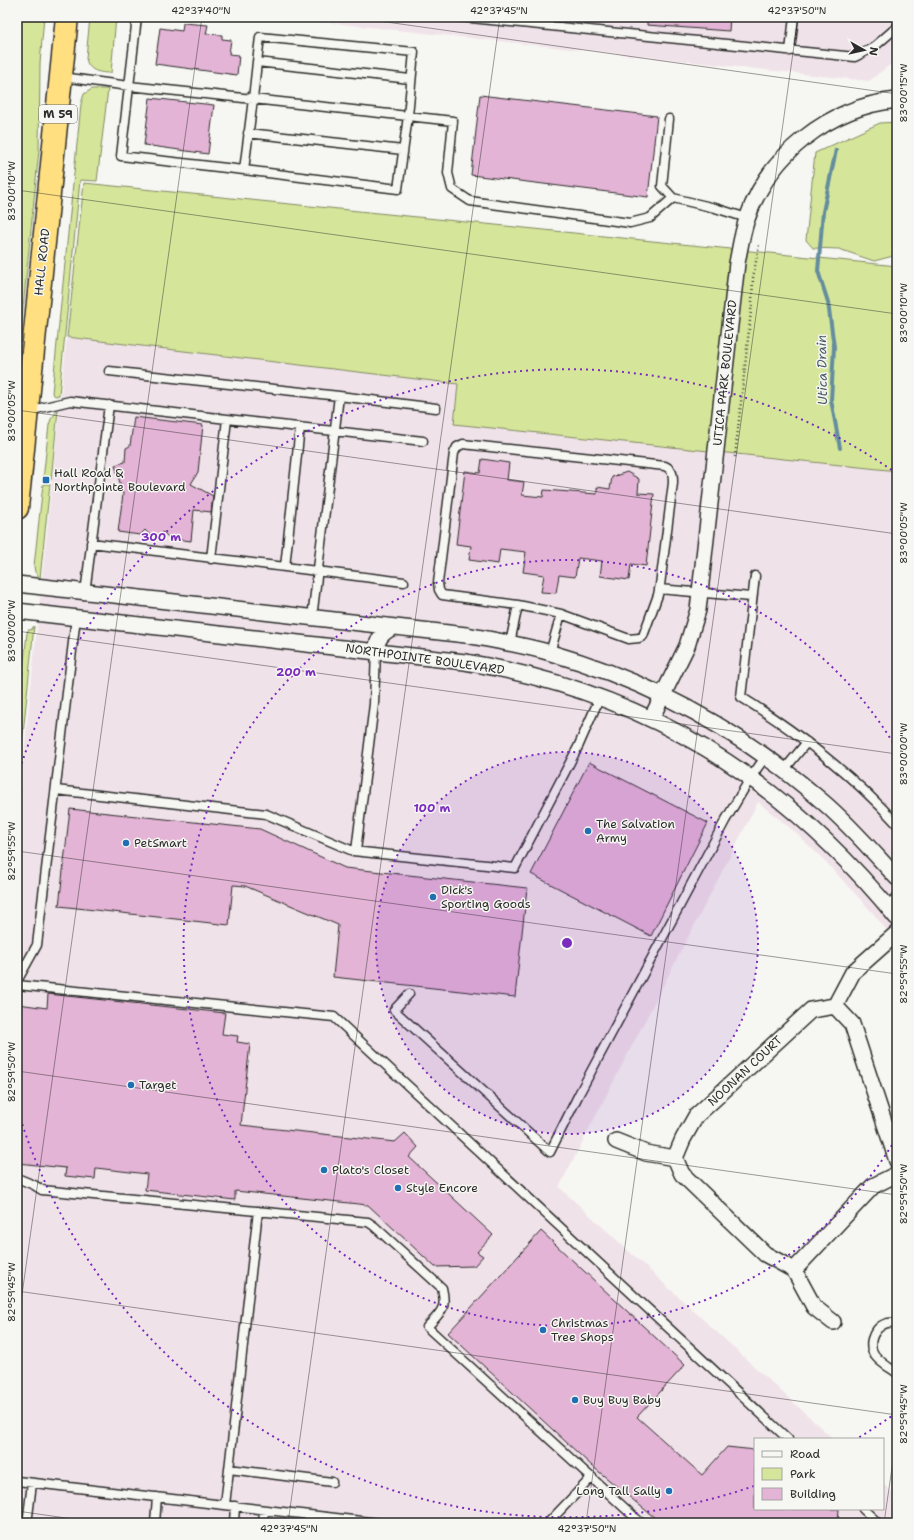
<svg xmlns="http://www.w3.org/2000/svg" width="914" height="1540" font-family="'Shantell Sans',sans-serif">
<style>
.built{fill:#f0e2e9}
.green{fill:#d5e69a;stroke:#808862}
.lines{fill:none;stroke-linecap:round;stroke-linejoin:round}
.stream{stroke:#638c9e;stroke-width:4}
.building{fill:#e3b4d5;stroke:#2b2b2b}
.service-casing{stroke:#2b2b2b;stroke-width:11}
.minor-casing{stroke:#2b2b2b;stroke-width:18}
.trunk-casing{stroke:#2b2b2b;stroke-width:25}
.path{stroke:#2b2b2b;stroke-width:2.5;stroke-dasharray:1 3;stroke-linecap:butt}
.service{stroke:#f6f6f2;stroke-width:8}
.minor{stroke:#f6f6f2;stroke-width:15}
.trunk{stroke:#ffdf80;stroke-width:22}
.ticks{fill:none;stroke:#2b2b2b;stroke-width:1;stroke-opacity:0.45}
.ring{fill:none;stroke:#7b2cbf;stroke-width:2;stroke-dasharray:2 4}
.poi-dot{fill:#1f6fb2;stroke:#f6f6f2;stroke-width:1.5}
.labels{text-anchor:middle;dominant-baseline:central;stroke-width:3;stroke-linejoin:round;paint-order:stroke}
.shield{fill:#f6f6f2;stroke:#686867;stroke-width:1}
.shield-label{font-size:11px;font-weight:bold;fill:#2b2b2b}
.street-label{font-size:12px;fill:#2b2b2b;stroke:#f6f6f2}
.poi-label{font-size:12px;fill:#2b2b2b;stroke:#f6f6f2;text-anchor:start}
.water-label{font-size:13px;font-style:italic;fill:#475b65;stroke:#f6f6f2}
.centre{fill:#7b2cbf;stroke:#f6f6f2;stroke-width:2}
.ring-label{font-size:12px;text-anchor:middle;font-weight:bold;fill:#7b2cbf;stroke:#f6f6f2;stroke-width:3;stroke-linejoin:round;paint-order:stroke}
.neatline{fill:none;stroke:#2b2b2b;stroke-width:1.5}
.ticks-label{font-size:10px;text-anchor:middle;fill:#2b2b2b}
</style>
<rect width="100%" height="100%" fill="#f6f6f2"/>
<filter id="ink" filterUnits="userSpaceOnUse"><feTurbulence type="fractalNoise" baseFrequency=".025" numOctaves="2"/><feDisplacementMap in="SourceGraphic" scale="8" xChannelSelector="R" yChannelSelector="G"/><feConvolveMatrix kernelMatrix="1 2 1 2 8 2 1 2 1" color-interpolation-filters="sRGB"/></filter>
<g filter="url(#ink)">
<path class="built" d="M 277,17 L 897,17 L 897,59 L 869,81 Z
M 67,337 L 458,384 L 454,424 L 897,470 L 897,943 L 872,912 L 825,861 L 795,832 L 758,802 L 559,1187 L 833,1439 L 755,1439 L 755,1509 L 883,1509 L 883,1484 L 897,1497 L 897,1523 L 17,1523 L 17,821 Z"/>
<path class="green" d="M 17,17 L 44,17 L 40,63 L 39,150 L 17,367 Z
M 90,17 L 116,17 L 111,73 C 99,73 88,71 86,58 Z
M 92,89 L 108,89 L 97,181 L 80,180 L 59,395 L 55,396 L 52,393 L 81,104 L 84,94 Z
M 897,122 L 897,255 L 874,261 L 839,249 L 813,248 L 806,240 L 815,153 L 880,123 Z
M 84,183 L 897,266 L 897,471 L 454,424 L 458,384 L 67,337 Z
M 58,410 L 51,480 L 43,480 L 49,425 L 51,419 Z
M 43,484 L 50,484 L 40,578 L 35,572 L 34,566 Z
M 34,626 L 17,793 L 17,727 L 27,633 L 28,630 L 31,630 Z"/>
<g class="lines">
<path class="stream" d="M 836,150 L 823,212 L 818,271 L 828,302 L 834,347 L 831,400 L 840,448"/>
</g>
<path class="building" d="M 647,17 L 730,17 L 729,31 L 647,25 Z
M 183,23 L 208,25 L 206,34 L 222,35 L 222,39 L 231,40 L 229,54 L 239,55 L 237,75 L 155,64 L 160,28 L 182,31 Z
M 480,95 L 657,116 L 648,197 L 471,175 Z
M 150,98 L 214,105 L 208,154 L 144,145 Z
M 134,417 L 203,425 L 198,472 L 191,484 L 213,496 L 211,512 L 194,510 L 191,541 L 169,538 L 163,532 L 159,536 L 150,535 L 145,530 L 140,535 L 118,532 L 123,494 L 115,465 L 125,462 L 126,448 L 130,446 Z
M 482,459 L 509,463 L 507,480 L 524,482 L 522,495 L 543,497 L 544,490 L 597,494 L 597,487 L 610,489 L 612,477 L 627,472 L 639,479 L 638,493 L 654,494 L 646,566 L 631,564 L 629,580 L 600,576 L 602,561 L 578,558 L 575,577 L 559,575 L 556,593 L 541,592 L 544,575 L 523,572 L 526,552 L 500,549 L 498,564 L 469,560 L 471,546 L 456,544 L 465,471 L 480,473 Z
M 589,762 L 708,823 L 651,936 L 531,874 Z
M 70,809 L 260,829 L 345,868 L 527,888 L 515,997 L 333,977 L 338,925 L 245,886 L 233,885 L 229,925 L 59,906 Z
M 48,994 L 225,1013 L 222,1034 L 238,1036 L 237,1042 L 250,1044 L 241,1125 L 395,1142 L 405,1133 L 418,1147 L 409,1157 L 493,1235 L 477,1252 L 483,1256 L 474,1266 L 435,1267 L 368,1205 L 235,1191 L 235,1200 L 145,1190 L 147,1174 L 96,1168 L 95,1179 L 65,1176 L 66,1168 L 17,1163 L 18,1004 L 47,1008 Z
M 541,1231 L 685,1365 L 637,1417 L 702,1475 L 727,1447 L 755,1450 L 755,1509 L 839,1509 L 838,1523 L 661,1523 L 592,1466 L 448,1333 Z"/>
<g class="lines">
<defs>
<path id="service" d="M 461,17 L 855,57 L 874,47 L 897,27
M 790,51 L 794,17
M 257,62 L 253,99 L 453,121 L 448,173 L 452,189 L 470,201 L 630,223 L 650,218 L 673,198 L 715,208 L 747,218
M 62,77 L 129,86 L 253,99 L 244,170 L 121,156 L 137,17
M 669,119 L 662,186 L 673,198
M 248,133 L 403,150
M 244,170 L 398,189 L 408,116 L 414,52 L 260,37 L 257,62 L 410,79
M 109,371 L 339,396 L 312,618
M 339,396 L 436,408
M 28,411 L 70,401 L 227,419 L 423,441
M 463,444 L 665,466 C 673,470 673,475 673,483 L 660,585 L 658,595 L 643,636 L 639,638 L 629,639 L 561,614 L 518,605 L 442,595 L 439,590 L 438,583 L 454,453 L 457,447 Z
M 91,543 L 285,567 L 300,427
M 211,559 L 227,419
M 285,567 L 404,582
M 755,576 L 741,697 C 796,731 854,776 897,824
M 659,589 L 751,597
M 85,593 L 109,405
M 510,643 L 518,605
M 550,653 L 561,614
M 784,770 L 807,742
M 56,790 L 266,814 L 353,851 L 515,868 L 578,747 L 600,697
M 356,851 L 374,704 L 376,651
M 887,906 L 897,897
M 17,981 L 37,945 L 76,617
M 17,985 L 334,1017 L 788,1439
M 409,994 L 394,1010 L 550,1152 L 579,1094 L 725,821 L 751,777 L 766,756
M 17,1178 L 34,1185 L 42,1190 L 368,1222 L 374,1226 L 442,1288 C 447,1309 441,1312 427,1327 L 641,1523
M 897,1324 C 882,1318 868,1335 872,1350 C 875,1360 889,1367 897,1373
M 229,1469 L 332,1482
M 17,1481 L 379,1523
M 225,1505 L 258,1211
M 863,1509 L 878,1523
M 28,1516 L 32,1483
M 155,1523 L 157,1497
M 234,1523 L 235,1506
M 263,1523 L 264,1510
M 548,1523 L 592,1477"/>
<path id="minor" d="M 17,584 L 466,635 C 494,640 523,645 551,653 C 652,682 744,733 823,802 C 850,825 873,852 897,878
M 17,611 L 465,662 C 646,692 782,777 897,918
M 376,651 C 377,639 382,632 394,627
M 651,719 L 687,646 L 698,610 L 737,263 C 740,248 742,233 747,219 C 769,154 829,107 897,100
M 835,1006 L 852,1024 L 897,1161
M 616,1141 L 646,1153 L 675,1158 L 682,1174 L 765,1254 L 794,1270 L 814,1307 L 833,1322
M 675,1158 L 683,1139 L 696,1116 L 811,1010 L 835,1006 L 853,972 L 897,933
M 794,1270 L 873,1186 L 897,1174"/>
<path id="trunk" d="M 17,508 L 67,17"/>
</defs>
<use href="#service" class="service-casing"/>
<use href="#minor" class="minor-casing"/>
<use href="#trunk" class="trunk-casing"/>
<path class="path" d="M 735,457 L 752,302 L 753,278 L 759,245"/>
<use href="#service" class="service"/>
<use href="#minor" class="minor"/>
<use href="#trunk" class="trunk"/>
</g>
</g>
<path class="ticks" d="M 351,17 L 897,94M 17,190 L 897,314M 17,410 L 897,534M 17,631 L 897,754M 17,851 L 897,974M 17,1071 L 897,1195M 17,1291 L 897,1415M 17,1330 L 202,17M 17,1511 L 101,1523M 288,1523 L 500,17M 586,1523 L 798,17M 884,1523 L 897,1433"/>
<circle cx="567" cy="943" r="191" fill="#7b2cbf" fill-opacity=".12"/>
<g class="ring">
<circle cx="567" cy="943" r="191"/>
<path d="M895 1140A383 383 0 1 1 895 746"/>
<path d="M896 1413A574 574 0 0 1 858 1438M754 1486A574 574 0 0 1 18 1111M18 775A574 574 0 0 1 896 473"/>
</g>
<g class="poi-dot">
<rect x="42" y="476" width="8" height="8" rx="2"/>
<circle cx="588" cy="831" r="4"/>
<circle cx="126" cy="843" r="4"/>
<circle cx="433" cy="897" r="4"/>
<circle cx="131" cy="1085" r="4"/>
<circle cx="324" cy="1170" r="4"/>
<circle cx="398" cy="1188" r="4"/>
<circle cx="543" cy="1330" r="4"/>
<circle cx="575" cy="1400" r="4"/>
<circle cx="669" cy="1491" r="4"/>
</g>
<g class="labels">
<rect class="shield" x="39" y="105" width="38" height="18" rx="3"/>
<g class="shield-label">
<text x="58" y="114">M 59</text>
</g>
<g class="street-label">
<text transform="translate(42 262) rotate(-84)">HALL ROAD</text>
<text transform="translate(725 373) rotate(-84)">UTICA PARK BOULEVARD</text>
<text transform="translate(425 659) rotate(8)">NORTHPOINTE BOULEVARD</text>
<text transform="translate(745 1071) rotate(-43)">NOONAN COURT</text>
</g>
<g class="poi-label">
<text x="54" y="473">Hall Road &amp;<tspan x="54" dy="14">Northpointe Boulevard</tspan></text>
<text x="596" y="824">The Salvation<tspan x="596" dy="14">Army</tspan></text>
<text x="134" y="843">PetSmart</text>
<text x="441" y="890">Dick's<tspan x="441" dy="14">Sporting Goods</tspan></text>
<text x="139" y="1085">Target</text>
<text x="332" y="1170">Plato's Closet</text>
<text x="406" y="1188">Style Encore</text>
<text x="551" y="1323">Christmas<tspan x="551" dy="14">Tree Shops</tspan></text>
<text x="583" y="1400">Buy Buy Baby</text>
<text x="661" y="1491" text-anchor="end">Long Tall Sally</text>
</g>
<g class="water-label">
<text transform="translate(822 370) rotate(-91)">Utica Drain</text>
</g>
</g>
<circle cx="567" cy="943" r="6" class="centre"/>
<g class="ring-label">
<text x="161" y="541">300 m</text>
<text x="296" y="676">200 m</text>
<text x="432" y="812">100 m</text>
</g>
<rect width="914" height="1540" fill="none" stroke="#f6f6f2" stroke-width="44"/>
<rect x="754" y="1438" width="130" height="72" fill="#f6f6f2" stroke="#a5a5a2"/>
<rect x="762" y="1451" width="20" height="6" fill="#f6f6f2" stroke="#a5a5a2"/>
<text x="790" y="1458" font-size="12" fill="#2b2b2b">Road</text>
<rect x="762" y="1468" width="20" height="12" fill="#d5e69a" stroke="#a5a5a2"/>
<text x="790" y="1478" font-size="12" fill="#2b2b2b">Park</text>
<rect x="762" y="1488" width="20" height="12" fill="#e3b4d5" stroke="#a5a5a2"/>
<text x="790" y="1498" font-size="12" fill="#2b2b2b">Building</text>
<g transform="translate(864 50) rotate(98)" stroke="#f6f6f2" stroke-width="3" paint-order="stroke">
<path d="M0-3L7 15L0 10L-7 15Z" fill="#2b2b2b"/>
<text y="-6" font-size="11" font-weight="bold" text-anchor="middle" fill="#2b2b2b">N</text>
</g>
<rect x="22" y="22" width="870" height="1496" class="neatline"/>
<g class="ticks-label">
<text x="201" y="14">42°37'40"N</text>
<text x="499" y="14">42°37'45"N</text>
<text x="797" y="14">42°37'50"N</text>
<text transform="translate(903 93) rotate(-90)" y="4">83°00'15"W</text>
<text transform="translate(11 191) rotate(-90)" y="4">83°00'10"W</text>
<text transform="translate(903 313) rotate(-90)" y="4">83°00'10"W</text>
<text transform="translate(11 411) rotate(-90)" y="4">83°00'05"W</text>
<text transform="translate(903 533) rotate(-90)" y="4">83°00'05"W</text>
<text transform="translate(11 631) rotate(-90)" y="4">83°00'00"W</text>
<text transform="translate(903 754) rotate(-90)" y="4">83°00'00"W</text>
<text transform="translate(11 851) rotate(-90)" y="4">82°59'55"W</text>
<text transform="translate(903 974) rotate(-90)" y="4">82°59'55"W</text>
<text transform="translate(11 1072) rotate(-90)" y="4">82°59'50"W</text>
<text transform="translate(903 1194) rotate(-90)" y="4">82°59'50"W</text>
<text transform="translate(11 1292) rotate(-90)" y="4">82°59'45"W</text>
<text transform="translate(903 1414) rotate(-90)" y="4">82°59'45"W</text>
<text x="289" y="1532">42°37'45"N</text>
<text x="587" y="1532">42°37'50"N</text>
</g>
</svg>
